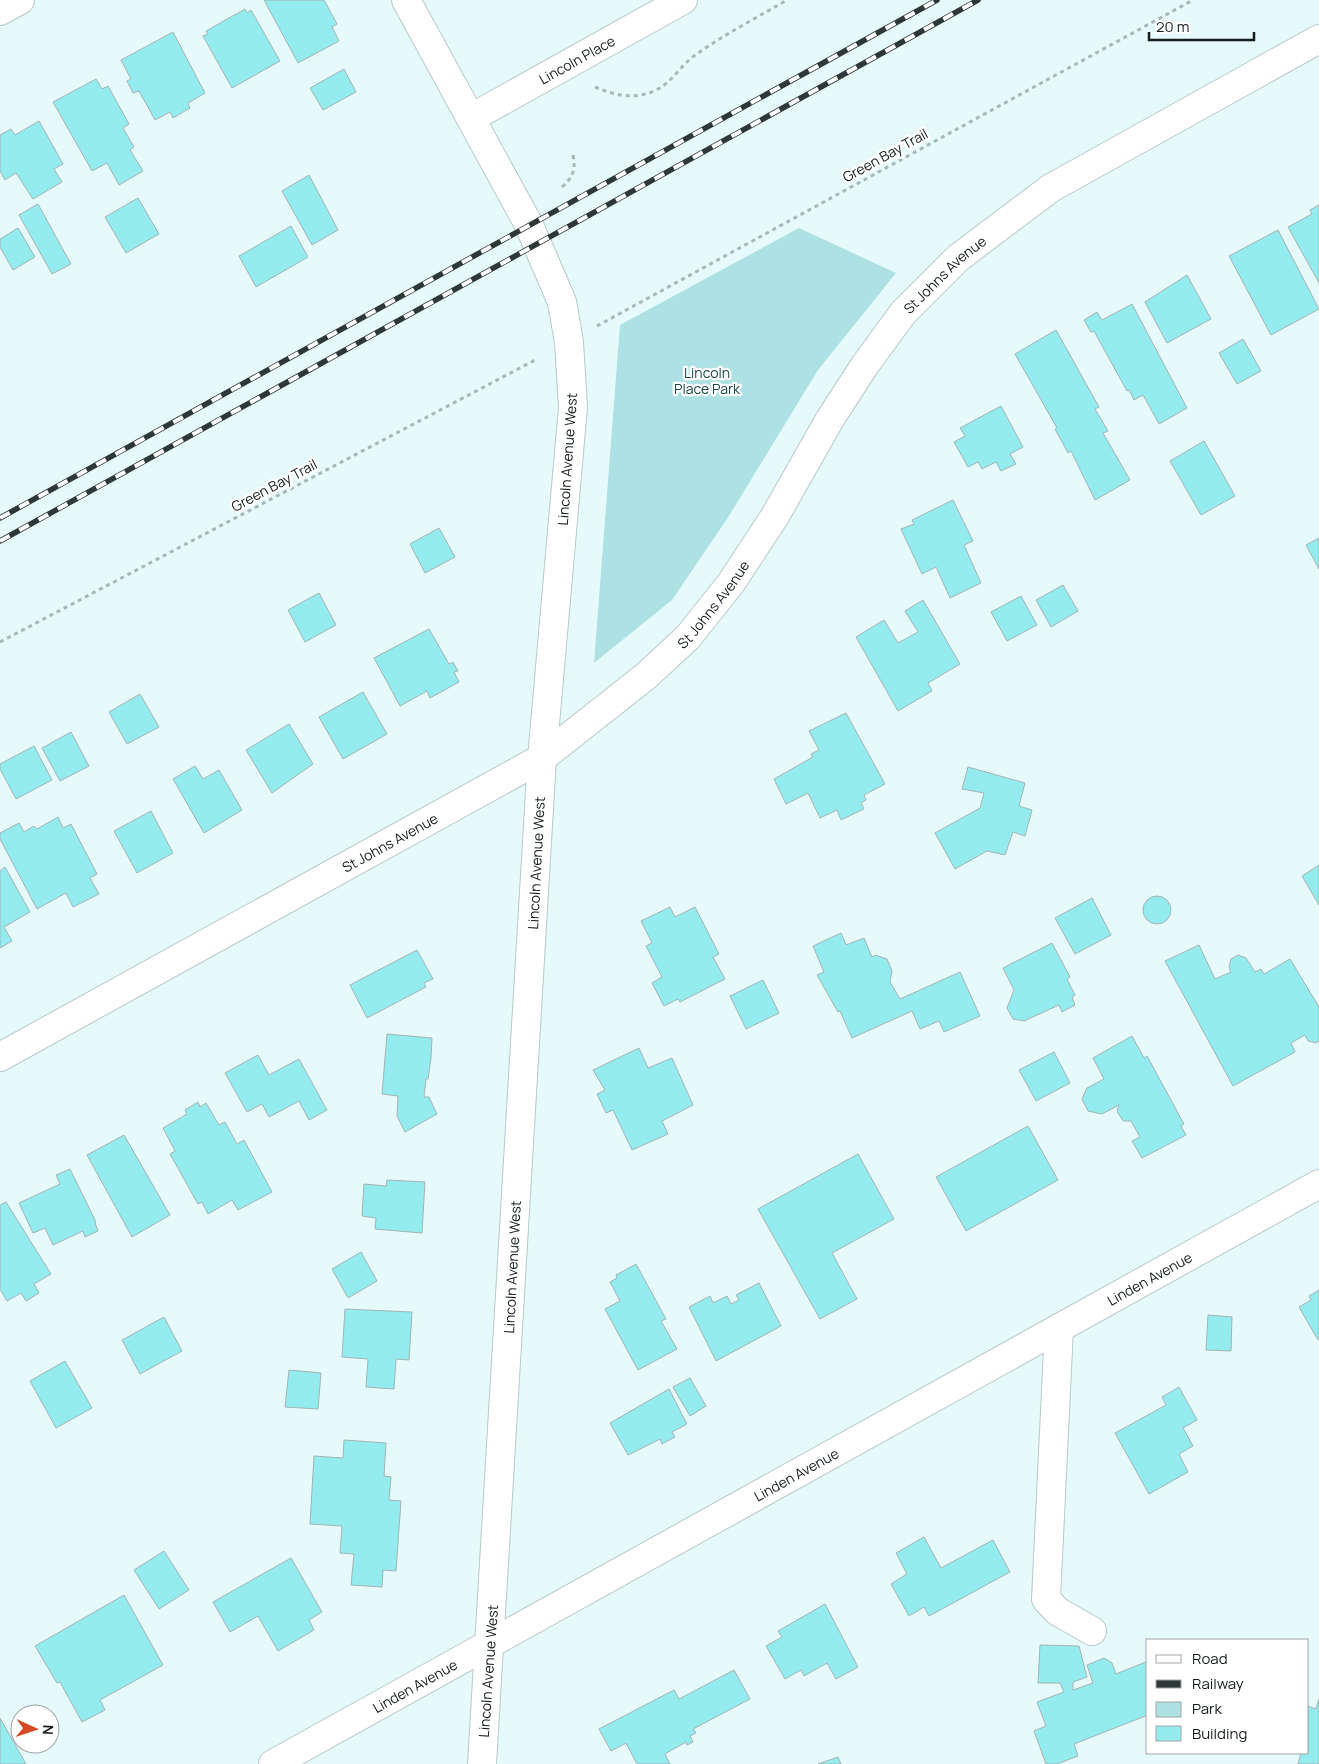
<svg xmlns="http://www.w3.org/2000/svg" width="1319" height="1764" font-family="Manrope,sans-serif">
<style>
.green{fill:#aee1e3}
.building{fill:#94ecef;stroke:#a2b4b5}
.lines{fill:none;stroke-linecap:round;stroke-linejoin:round}
.minor-casing{stroke:#b7c9ca;stroke-width:30}
.path{stroke:#a8b7b8;stroke-width:3;stroke-dasharray:4 4;stroke-linecap:butt}
.minor{stroke:#fff;stroke-width:28}
.rail-casing{stroke:#2f3839;stroke-width:5.5}
.rail{stroke:#fff;stroke-width:4;stroke-dasharray:11;stroke-linecap:butt}
.labels{text-anchor:middle;dominant-baseline:central;stroke-width:4.5;stroke-linejoin:round;paint-order:stroke}
.street-label{font-size:14px;fill:#161d1e;stroke:#fff}
.park-label{font-size:14px;fill:#1b4546;stroke:#fff}
</style>
<rect width="100%" height="100%" fill="#e7fafb"/>
<path class="green" d="M 799,228 L 896,273 L 818,370 L 727,519 L 672,600 L 594,663 L 620,325 Z"/>
<path class="building" d="M 264,0 L 324,0 L 337,24 L 332,27 L 339,41 L 298,63 Z
M 245,9 L 247,13 L 251,10 L 280,61 L 232,88 L 203,36 L 208,34 L 206,31 Z
M 173,32 L 205,93 L 188,103 L 190,108 L 173,118 L 170,112 L 155,120 L 139,91 L 133,93 L 127,81 L 131,79 L 121,60 Z
M 344,69 L 356,92 L 323,110 L 310,88 Z
M 96,79 L 102,89 L 108,86 L 129,124 L 123,128 L 134,147 L 130,150 L 143,171 L 119,185 L 107,163 L 92,171 L 53,102 Z
M 39,121 L 63,164 L 54,169 L 62,182 L 33,199 L 16,173 L 5,180 L 0,171 L 0,135 L 11,129 L 15,135 Z
M 309,175 L 338,230 L 312,245 L 282,191 Z
M 138,198 L 159,234 L 126,253 L 105,217 Z
M 38,204 L 71,264 L 52,274 L 19,215 Z
M 1319,205 L 1319,283 L 1288,227 L 1312,214 L 1310,210 Z
M 291,226 L 308,257 L 256,287 L 239,256 Z
M 18,228 L 35,257 L 13,270 L 0,247 L 0,239 Z
M 1278,230 L 1319,309 L 1271,335 L 1229,256 Z
M 1187,275 L 1211,319 L 1167,343 L 1145,302 Z
M 1132,304 L 1187,408 L 1159,424 L 1143,395 L 1134,400 L 1129,390 L 1127,391 L 1094,331 L 1091,332 L 1084,320 L 1097,312 L 1102,320 Z
M 1056,330 L 1099,407 L 1095,409 L 1108,431 L 1103,433 L 1130,480 L 1095,500 L 1071,451 L 1068,453 L 1055,429 L 1057,428 L 1015,354 Z
M 1243,339 L 1261,371 L 1237,384 L 1219,353 Z
M 1001,406 L 1023,447 L 1010,454 L 1016,464 L 1001,471 L 996,462 L 982,469 L 978,462 L 968,467 L 954,442 L 965,436 L 960,428 Z
M 1204,441 L 1235,496 L 1201,515 L 1170,461 Z
M 953,500 L 973,541 L 964,545 L 981,583 L 950,598 L 936,567 L 922,574 L 901,529 L 914,524 L 912,520 Z
M 439,528 L 455,557 L 425,573 L 410,544 Z
M 1319,538 L 1319,569 L 1306,545 Z
M 1063,585 L 1078,611 L 1051,627 L 1036,600 Z
M 319,593 L 336,625 L 305,642 L 288,610 Z
M 1021,596 L 1037,625 L 1007,641 L 991,612 Z
M 923,600 L 960,664 L 928,683 L 932,691 L 898,711 L 856,637 L 884,620 L 898,643 L 918,632 L 905,611 Z
M 429,629 L 449,664 L 453,662 L 458,671 L 454,672 L 459,682 L 430,698 L 427,691 L 400,706 L 374,658 Z
M 363,692 L 387,734 L 343,759 L 319,717 Z
M 140,694 L 159,727 L 127,744 L 109,712 Z
M 846,713 L 885,784 L 864,795 L 866,800 L 861,803 L 864,809 L 841,820 L 837,810 L 820,818 L 808,793 L 786,804 L 774,779 L 813,757 L 811,754 L 819,750 L 809,731 Z
M 289,724 L 313,764 L 272,793 L 246,750 Z
M 71,732 L 89,766 L 60,781 L 42,748 Z
M 34,746 L 52,780 L 16,799 L 0,769 L 0,764 Z
M 195,766 L 203,779 L 219,770 L 242,810 L 204,833 L 173,779 Z
M 968,767 L 1025,783 L 1019,806 L 1032,810 L 1025,836 L 1013,832 L 1005,855 L 987,851 L 955,869 L 935,833 L 980,808 L 984,793 L 962,789 Z
M 151,811 L 173,853 L 137,873 L 114,831 Z
M 58,817 L 63,828 L 71,824 L 97,874 L 90,878 L 99,894 L 73,907 L 66,893 L 37,909 L 0,839 L 0,833 L 19,823 L 24,832 L 34,826 L 37,829 Z
M 1319,865 L 1319,905 L 1302,876 Z
M 5,867 L 30,912 L 4,927 L 12,941 L 0,948 L 0,871 Z
M1143 910a14 14 0 1 1 28 0a14 14 0 1 1-28 0Z
M 1092,898 L 1111,935 L 1075,954 L 1055,918 Z
M 670,907 L 675,917 L 695,907 L 719,954 L 713,957 L 725,979 L 680,1002 L 678,999 L 664,1006 L 652,983 L 662,977 L 646,946 L 652,943 L 641,921 Z
M 841,933 L 846,945 L 864,938 L 872,957 L 875,955 L 887,959 L 892,971 L 890,982 L 900,999 L 960,972 L 980,1016 L 944,1032 L 939,1021 L 920,1029 L 912,1011 L 852,1038 L 840,1011 L 838,1012 L 817,975 L 824,972 L 813,946 Z
M 1052,943 L 1070,977 L 1067,979 L 1075,995 L 1072,997 L 1075,1005 L 1062,1012 L 1059,1005 L 1024,1021 L 1013,1019 L 1007,1008 L 1014,990 L 1003,968 Z
M 1199,945 L 1215,979 L 1231,972 L 1229,967 L 1231,959 L 1238,955 L 1246,958 L 1255,972 L 1261,969 L 1264,974 L 1290,959 L 1319,1007 L 1319,1041 L 1316,1043 L 1308,1041 L 1305,1035 L 1291,1043 L 1295,1052 L 1233,1086 L 1165,961 Z
M 417,950 L 433,979 L 424,983 L 426,987 L 367,1018 L 350,985 Z
M 763,980 L 779,1013 L 746,1029 L 730,996 Z
M 387,1034 L 432,1038 L 431,1058 L 428,1079 L 426,1079 L 424,1097 L 429,1097 L 437,1114 L 405,1132 L 397,1116 L 398,1096 L 382,1094 Z
M 1132,1036 L 1144,1058 L 1147,1056 L 1184,1124 L 1181,1126 L 1186,1135 L 1142,1158 L 1132,1141 L 1140,1137 L 1131,1121 L 1123,1121 L 1117,1111 L 1119,1105 L 1102,1114 L 1088,1111 L 1082,1099 L 1087,1088 L 1104,1079 L 1093,1058 Z
M 639,1048 L 648,1068 L 672,1058 L 693,1105 L 662,1121 L 668,1134 L 632,1150 L 613,1110 L 606,1113 L 597,1094 L 605,1090 L 593,1070 Z
M 1054,1052 L 1070,1083 L 1036,1101 L 1019,1070 Z
M 258,1055 L 269,1075 L 299,1059 L 327,1110 L 309,1120 L 299,1101 L 269,1117 L 262,1104 L 247,1112 L 225,1073 Z
M 198,1102 L 200,1107 L 206,1103 L 219,1125 L 225,1122 L 237,1144 L 244,1140 L 272,1192 L 238,1210 L 232,1200 L 208,1214 L 202,1202 L 198,1204 L 170,1154 L 175,1151 L 163,1128 L 187,1114 L 185,1110 Z
M 1028,1126 L 1058,1180 L 966,1231 L 936,1177 Z
M 124,1135 L 170,1215 L 132,1237 L 87,1155 Z
M 858,1154 L 894,1219 L 832,1253 L 857,1299 L 820,1319 L 758,1209 Z
M 70,1169 L 96,1222 L 95,1223 L 98,1231 L 85,1237 L 83,1231 L 53,1245 L 45,1228 L 33,1233 L 19,1203 L 60,1184 L 56,1175 Z
M 387,1180 L 425,1182 L 422,1233 L 375,1229 L 376,1218 L 362,1216 L 364,1184 L 386,1186 Z
M 6,1202 L 51,1274 L 34,1284 L 39,1293 L 26,1301 L 21,1293 L 7,1301 L 0,1289 L 0,1205 Z
M 361,1252 L 377,1281 L 348,1298 L 332,1269 Z
M 636,1264 L 666,1319 L 661,1321 L 677,1349 L 638,1370 L 605,1309 L 620,1301 L 610,1282 L 617,1278 L 616,1275 Z
M 759,1283 L 781,1326 L 716,1361 L 689,1307 L 710,1296 L 713,1303 L 727,1296 L 731,1304 L 739,1300 L 736,1295 Z
M 1319,1290 L 1319,1339 L 1318,1340 L 1299,1307 L 1311,1300 L 1309,1296 Z
M 345,1309 L 412,1312 L 409,1360 L 396,1359 L 394,1389 L 366,1387 L 368,1359 L 342,1357 Z
M 1208,1315 L 1232,1317 L 1231,1351 L 1206,1350 Z
M 164,1317 L 182,1351 L 140,1374 L 122,1340 Z
M 65,1361 L 92,1408 L 56,1428 L 30,1381 Z
M 289,1370 L 321,1373 L 318,1409 L 285,1407 Z
M 690,1378 L 706,1406 L 690,1416 L 673,1387 Z
M 1179,1387 L 1197,1420 L 1183,1428 L 1193,1446 L 1179,1454 L 1188,1472 L 1149,1494 L 1115,1433 L 1166,1405 L 1162,1397 Z
M 669,1389 L 687,1424 L 672,1432 L 675,1437 L 662,1444 L 660,1439 L 628,1455 L 610,1423 Z
M 344,1440 L 386,1443 L 384,1476 L 391,1477 L 389,1500 L 401,1501 L 396,1571 L 383,1570 L 382,1587 L 351,1585 L 354,1554 L 340,1553 L 342,1526 L 310,1524 L 314,1456 L 343,1458 Z
M 924,1537 L 941,1568 L 993,1540 L 1010,1572 L 929,1616 L 924,1607 L 909,1616 L 891,1584 L 907,1574 L 896,1553 Z
M 164,1551 L 189,1590 L 159,1609 L 134,1570 Z
M 291,1558 L 322,1612 L 309,1620 L 314,1630 L 278,1651 L 258,1616 L 230,1632 L 213,1602 Z
M 124,1595 L 163,1665 L 100,1700 L 105,1710 L 82,1722 L 60,1682 L 57,1683 L 35,1646 Z
M 825,1604 L 858,1667 L 836,1679 L 827,1663 L 804,1676 L 801,1670 L 785,1679 L 766,1646 L 782,1637 L 778,1631 Z
M 1040,1645 L 1079,1646 L 1087,1677 L 1073,1682 L 1073,1690 L 1093,1683 L 1087,1665 L 1104,1658 L 1112,1663 L 1116,1674 L 1148,1661 L 1148,1715 L 1074,1744 L 1078,1756 L 1057,1764 L 1046,1764 L 1034,1731 L 1046,1726 L 1037,1702 L 1064,1692 L 1060,1683 L 1038,1683 Z
M 734,1670 L 750,1699 L 693,1729 L 696,1733 L 690,1736 L 693,1742 L 687,1745 L 686,1742 L 665,1754 L 670,1764 L 637,1764 L 626,1743 L 611,1751 L 599,1729 L 674,1690 L 679,1699 Z
M 1319,1699 L 1319,1764 L 1298,1764 L 1301,1753 L 1308,1753 L 1308,1706 L 1316,1709 Z
M 0,1718 L 26,1764 L 0,1764 Z
M 838,1757 L 841,1764 L 818,1764 Z"/>
<g class="lines">
<defs>
<g id="minor">
<path d="M 406,0 L 529,225 L 562,302 L 569,342 L 573,407 L 542,758 L 482,1764"/>
<path d="M 0,11 L 20,0"/>
<path id="s1" d="M 471,118 L 683,0"/>
<path id="s2" d="M 0,1057 L 542,758 L 646,676 L 688,637 L 731,583 L 775,516 L 830,419 L 865,365 L 903,313 L 958,258 L 1051,188 L 1319,39"/>
<path d="M 1059,1328 L 1046,1599 L 1057,1611 L 1092,1631"/>
<path id="s3" d="M 273,1764 L 1319,1184"/>
</g>
</defs>
<use href="#minor" class="minor-casing"/>
<path class="path" d="M 595,87 C 614,95 633,100 654,91 C 671,84 680,66 694,56 C 723,35 756,18 787,0
M 562,187 C 573,177 576,170 573,155
M 597,326 L 1193,0
M 0,642 L 537,359"/>
<use href="#minor" class="minor"/>
<defs>
<path id="rail" d="M 0,518 L 937,0
M 0,541 L 978,0"/>
</defs>
<use href="#rail" class="rail-casing"/>
<use href="#rail" class="rail"/>
</g>
<g class="labels">
<g class="street-label">
<text stroke="none"><textPath href="#s1" startOffset="121">Lincoln Place</textPath></text>
<text transform="translate(885 155) rotate(-29)">Green Bay Trail</text>
<text stroke="none"><textPath href="#s2" startOffset="1255">St Johns Avenue</textPath></text>
<text transform="translate(567 459) rotate(-86)">Lincoln Avenue West</text>
<text transform="translate(274 485) rotate(-28)">Green Bay Trail</text>
<text stroke="none"><textPath href="#s2" startOffset="850">St Johns Avenue</textPath></text>
<text stroke="none"><textPath href="#s2" startOffset="445">St Johns Avenue</textPath></text>
<text transform="translate(536 863) rotate(-87)">Lincoln Avenue West</text>
<text transform="translate(512 1267) rotate(-87)">Lincoln Avenue West</text>
<text stroke="none"><textPath href="#s3" startOffset="1002">Linden Avenue</textPath></text>
<text stroke="none"><textPath href="#s3" startOffset="598">Linden Avenue</textPath></text>
<text transform="translate(488 1671) rotate(-86)">Lincoln Avenue West</text>
<text stroke="none"><textPath href="#s3" startOffset="162">Linden Avenue</textPath></text>
</g>
<g class="park-label">
<text x="707" y="372">Lincoln<tspan x="707" dy="16">Place Park</tspan></text>
</g>
</g>
<rect x="1146" y="1639" width="162" height="115" fill="#ffffff" stroke="#a2a5a5"/>
<rect x="1156" y="1655" width="25" height="8" fill="#ffffff" stroke="#a2a5a5"/>
<text x="1192" y="1664" font-size="15" fill="#161d1e">Road</text>
<rect x="1156" y="1680" width="25" height="8" fill="#2f3839" stroke="#a2a5a5"/>
<text x="1192" y="1689" font-size="15" fill="#161d1e">Railway</text>
<rect x="1156" y="1702" width="25" height="15" fill="#aee1e3" stroke="#a2a5a5"/>
<text x="1192" y="1714" font-size="15" fill="#161d1e">Park</text>
<rect x="1156" y="1726" width="25" height="15" fill="#94ecef" stroke="#a2a5a5"/>
<text x="1192" y="1739" font-size="15" fill="#161d1e">Building</text>
<g transform="translate(35 1729) rotate(93)"><circle r="24" fill="#ffffff" stroke="#a2a5a5"/>
<path d="M0-4L9 19L0 12L-9 19Z" fill="#d34a24"/>
<text y="-8" font-size="14" font-weight="bold" text-anchor="middle" fill="#161d1e">N</text>
</g>
<path d="M1149 32v8h105v-8" fill="none" stroke="#161d1e" stroke-width="2.5"/>
<text x="1156" y="32" font-size="15" fill="#161d1e" stroke="#ffffff" stroke-width="4" paint-order="stroke">20 m</text>
</svg>
